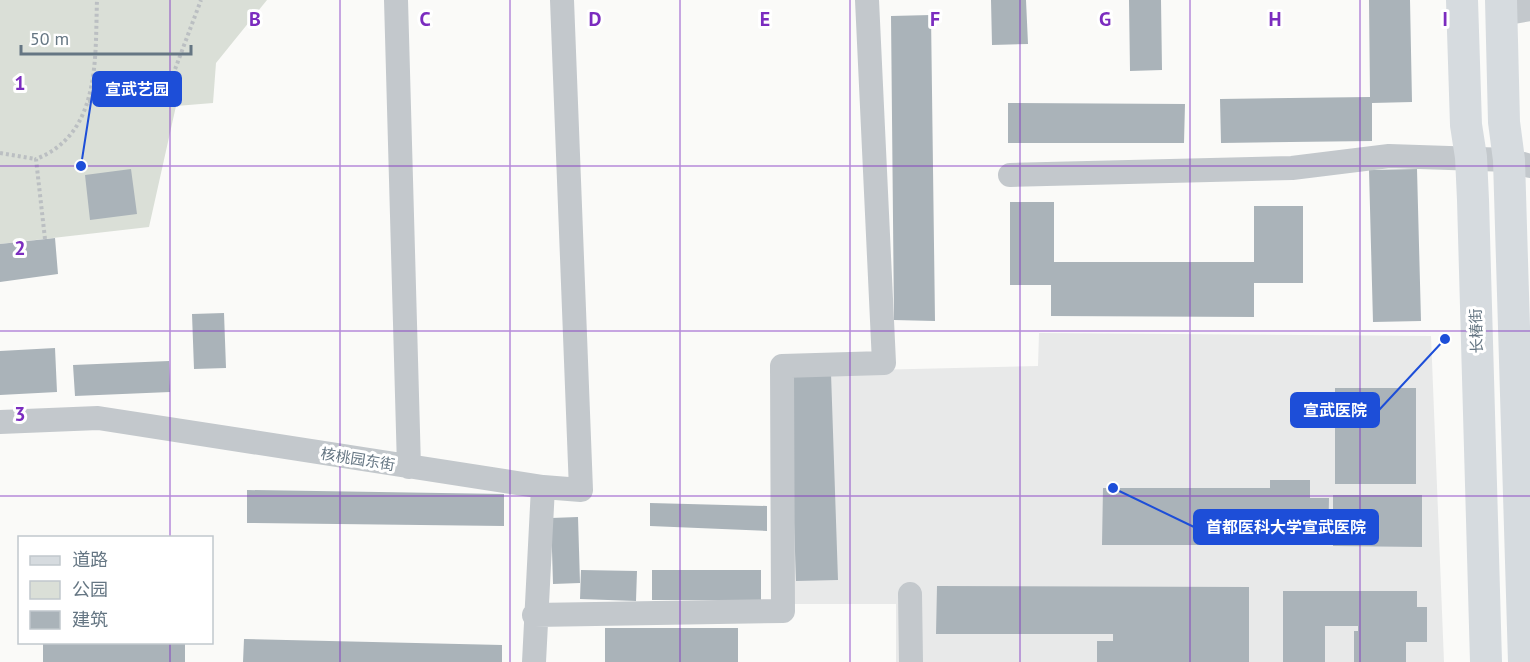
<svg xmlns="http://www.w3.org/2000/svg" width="1530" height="662" font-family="'PT Sans','Noto Sans SC',sans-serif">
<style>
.built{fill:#e8e9e9}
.green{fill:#dadfd7}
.building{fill:#aab3b9}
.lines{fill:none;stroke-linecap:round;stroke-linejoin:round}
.path{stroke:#bbbfc2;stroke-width:4;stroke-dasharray:3 3;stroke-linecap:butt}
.minor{stroke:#c3c8cc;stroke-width:24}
.major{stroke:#d6dbdf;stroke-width:32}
.grid{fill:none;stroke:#7b2cbf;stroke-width:1.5;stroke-opacity:0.55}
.labels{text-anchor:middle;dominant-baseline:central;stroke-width:6;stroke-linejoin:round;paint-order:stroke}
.street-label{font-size:15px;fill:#657683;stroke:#fff}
.grid-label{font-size:20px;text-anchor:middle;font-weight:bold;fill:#7b2cbf;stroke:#fff;stroke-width:6;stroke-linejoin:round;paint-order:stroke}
.leader{fill:none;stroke:#1d4ed8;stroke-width:2}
.callout-dot{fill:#1d4ed8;stroke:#fff;stroke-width:2}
.callout{fill:#1d4ed8;stroke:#1d4ed8;stroke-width:2}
.callout-label{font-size:16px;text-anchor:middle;font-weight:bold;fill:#fff}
</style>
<rect width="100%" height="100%" fill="#fafaf8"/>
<path class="built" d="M 1039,333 L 1431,336 L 1444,662 L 896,662 L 896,604 L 790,604 L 787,372 L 1038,366 Z"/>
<path class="green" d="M 0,0 L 267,0 L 216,63 L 213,103 L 176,106 L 149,227 L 0,244 Z"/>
<path class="building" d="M 991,0 L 1026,0 L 1028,44 L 992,45 Z
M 1129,0 L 1161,0 L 1162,70 L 1130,71 Z
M 1369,0 L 1410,0 L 1412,102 L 1372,103 L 1372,141 L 1221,143 L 1220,99 L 1370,97 Z
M 931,15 L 935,321 L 894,320 L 891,16 Z
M 1008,103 L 1185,104 L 1184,143 L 1008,143 Z
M 131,169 L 137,214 L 90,220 L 85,175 Z
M 1417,169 L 1421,321 L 1373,322 L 1369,170 Z
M 1010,202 L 1054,202 L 1054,262 L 1254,262 L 1254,206 L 1303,206 L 1303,283 L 1254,283 L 1254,317 L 1051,316 L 1051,285 L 1010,285 Z
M 55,238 L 58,274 L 0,282 L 0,244 Z
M 224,313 L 226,368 L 194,369 L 192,314 Z
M 55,348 L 57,392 L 0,395 L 0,351 Z
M 169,361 L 170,392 L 75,396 L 73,365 Z
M 831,373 L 838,580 L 796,581 L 789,375 Z
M 1335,388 L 1416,388 L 1416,484 L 1335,484 Z
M 1270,480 L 1310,480 L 1310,498 L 1329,498 L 1328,545 L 1102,545 L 1103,488 L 1270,488 Z
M 247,490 L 504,494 L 504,526 L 247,523 Z
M 1333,495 L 1422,495 L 1422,547 L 1333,546 Z
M 650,503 L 767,506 L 767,531 L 650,526 Z
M 578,517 L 580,583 L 553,584 L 551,518 Z
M 581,570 L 637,571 L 636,601 L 580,599 Z
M 652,570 L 761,570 L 761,600 L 652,600 Z
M 937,586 L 1249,587 L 1249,662 L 1097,662 L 1097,641 L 1113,641 L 1113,634 L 936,634 Z
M 1283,591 L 1417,591 L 1417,607 L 1427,607 L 1427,642 L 1406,642 L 1406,662 L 1354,662 L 1354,631 L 1358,631 L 1358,626 L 1325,626 L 1325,662 L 1283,662 Z
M 605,628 L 738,628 L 738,662 L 605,662 Z
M 244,639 L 502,645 L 502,662 L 243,662 Z
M 43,642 L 185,642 L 185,662 L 43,662 Z"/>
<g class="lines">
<path class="path" d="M 88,101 C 117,96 154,96 174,72 L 201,0
M 0,153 L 36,159
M 45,239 L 36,159 C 101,134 95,58 97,0"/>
<path class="minor" d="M 396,0 L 409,467
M 1502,14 L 1530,9
M 1010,175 L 1292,168 L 1389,156 L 1509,160 L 1530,166
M 0,422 L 98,418 L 543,487 L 534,662
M 543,487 L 581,490 L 562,0
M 910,594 L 911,662
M 534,615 L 783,611 L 782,366 L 884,363 L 867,0"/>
<path class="major" d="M 1462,0 L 1466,125 L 1471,157 L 1473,200 L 1486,662
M 1501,0 L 1504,122 L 1509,160 L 1524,662"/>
</g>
<path class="grid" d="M 170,0 L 170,538M 340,0 L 340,662M 510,0 L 510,662M 680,0 L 680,662M 850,0 L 850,662M 1020,0 L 1020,662M 1190,0 L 1190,662M 1360,0 L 1360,662M 0,166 L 1530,166M 0,331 L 1530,331M 0,496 L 1530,496M 170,642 L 170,662"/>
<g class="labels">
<g class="street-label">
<text transform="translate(1476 331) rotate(-92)">长椿街</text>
<text transform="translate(358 459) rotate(9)">核桃园东街</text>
</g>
</g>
<g class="grid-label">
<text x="255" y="26">B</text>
<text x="425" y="26">C</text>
<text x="595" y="26">D</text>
<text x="765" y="26">E</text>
<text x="935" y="26">F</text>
<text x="1105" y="26">G</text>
<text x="1275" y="26">H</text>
<text x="1445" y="26">I</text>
<text x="20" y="90">1</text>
<text x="20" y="255">2</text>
<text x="20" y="421">3</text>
</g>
<path class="leader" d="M81 166L93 89M1445 339L1379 410M1113 488L1194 527"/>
<g class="callout-dot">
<circle cx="81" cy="166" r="6"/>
<circle cx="1445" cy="339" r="6"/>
<circle cx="1113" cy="488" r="6"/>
</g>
<g class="callout">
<rect x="93" y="72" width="88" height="34" rx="6"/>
<rect x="1291" y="393" width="88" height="34" rx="6"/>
<rect x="1194" y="510" width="184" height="34" rx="6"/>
</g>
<g class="callout-label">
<text x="137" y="95">宣武艺园</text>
<text x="1335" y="416">宣武医院</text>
<text x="1286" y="533">首都医科大学宣武医院</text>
</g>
<rect x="18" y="536" width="195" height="108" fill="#ffffff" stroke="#c1c8cd" stroke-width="1.5"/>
<rect x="30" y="556" width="30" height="9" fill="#d6dbdf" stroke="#c1c8cd" stroke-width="1.5"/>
<text x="72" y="566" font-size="18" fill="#657683">道路</text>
<rect x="30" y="581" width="30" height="18" fill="#dadfd7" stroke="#c1c8cd" stroke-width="1.5"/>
<text x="72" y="596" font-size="18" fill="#657683">公园</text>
<rect x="30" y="611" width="30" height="18" fill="#aab3b9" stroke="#c1c8cd" stroke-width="1.5"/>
<text x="72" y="626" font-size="18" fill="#657683">建筑</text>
<path d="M21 45v9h170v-9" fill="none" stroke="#657683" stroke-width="3"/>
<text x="30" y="45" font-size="18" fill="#657683" stroke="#ffffff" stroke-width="4.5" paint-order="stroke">50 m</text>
</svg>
